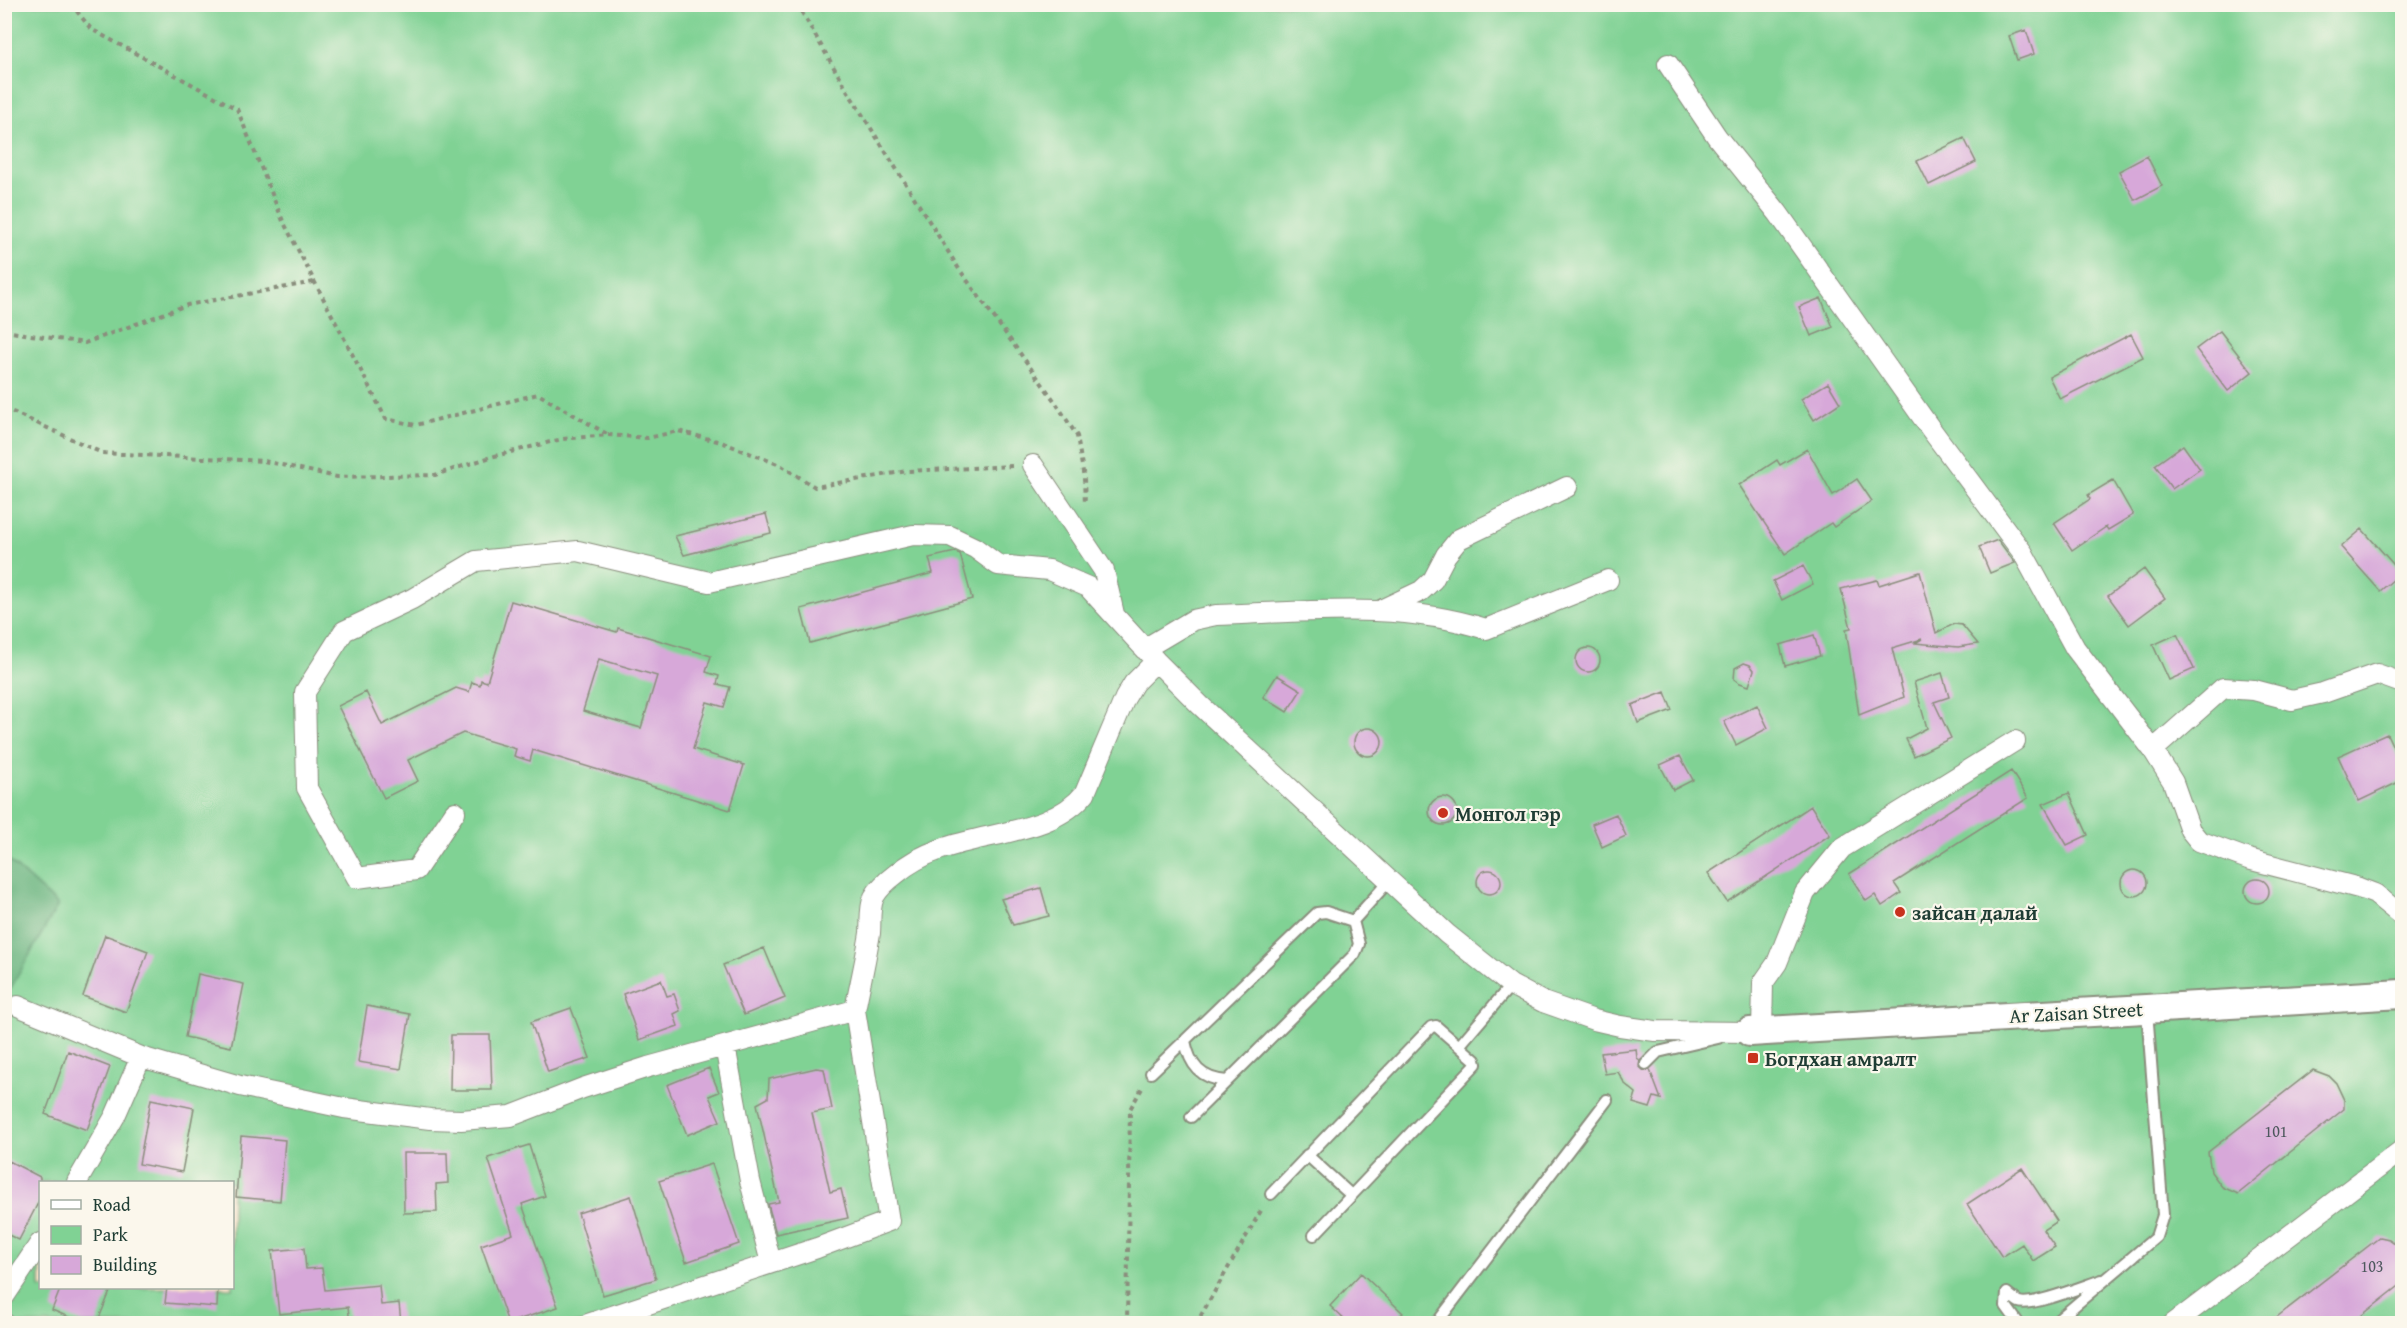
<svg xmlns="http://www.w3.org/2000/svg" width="2407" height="1328" font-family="'Gentium Book Plus',serif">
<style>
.green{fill:#80d294;stroke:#508864;stroke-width:1.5;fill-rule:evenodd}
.forest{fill:#68b47e;stroke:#447859;stroke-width:1.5}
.building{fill:#d7a8d9;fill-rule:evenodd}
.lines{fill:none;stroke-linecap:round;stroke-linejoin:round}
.lane-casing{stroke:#8a8e7d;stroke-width:14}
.street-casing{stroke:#8a8e7d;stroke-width:22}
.secondary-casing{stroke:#8a8e7d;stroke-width:32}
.path{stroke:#8a8e7d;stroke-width:4;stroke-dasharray:4.5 4.5;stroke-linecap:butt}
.lane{stroke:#fff;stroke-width:10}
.street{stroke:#fff;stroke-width:20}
.secondary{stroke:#fff;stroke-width:28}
.poi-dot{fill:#c8321e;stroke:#fbf7ec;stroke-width:2}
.labels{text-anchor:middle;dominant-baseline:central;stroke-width:4.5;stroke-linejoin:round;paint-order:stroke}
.number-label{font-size:16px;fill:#4d585d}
.poi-label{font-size:20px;font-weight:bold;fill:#1f3d34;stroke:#fbf7ec;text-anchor:start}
.street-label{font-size:20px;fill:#1f3d34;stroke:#fbf7ec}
</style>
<rect width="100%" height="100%" fill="#fbf7ec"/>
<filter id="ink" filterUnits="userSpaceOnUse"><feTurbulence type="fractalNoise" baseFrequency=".0167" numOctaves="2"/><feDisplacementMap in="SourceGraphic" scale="12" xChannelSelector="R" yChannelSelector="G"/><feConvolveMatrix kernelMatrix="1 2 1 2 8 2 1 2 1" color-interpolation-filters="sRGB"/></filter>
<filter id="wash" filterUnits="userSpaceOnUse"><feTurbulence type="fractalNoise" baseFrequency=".008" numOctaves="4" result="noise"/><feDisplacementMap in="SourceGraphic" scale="24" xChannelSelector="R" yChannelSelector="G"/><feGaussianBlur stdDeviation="1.35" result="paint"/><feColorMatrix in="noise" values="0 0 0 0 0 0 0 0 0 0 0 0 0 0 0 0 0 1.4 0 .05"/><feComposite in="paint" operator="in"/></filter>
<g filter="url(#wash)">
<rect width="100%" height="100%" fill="#f6e0c6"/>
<path class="green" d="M 5,5 L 2402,5 L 2402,1323 L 5,1324 ZM 40,1182 L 232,1182 L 232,1288 L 40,1288 Z"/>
<path class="forest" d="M 5,857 L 58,905 L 5,998 Z"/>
<g id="blocks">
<path class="building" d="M 2026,30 L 2034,54 L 2017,60 L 2009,36 Z
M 1964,138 L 1976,162 L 1929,185 L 1917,161 Z
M 2147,156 L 2162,186 L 2135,200 L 2119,171 Z
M 1821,298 L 1833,327 L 1811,336 L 1799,307 Z
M 2220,331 L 2252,372 L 2228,391 L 2196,349 Z
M 2131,334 L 2143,357 L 2060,399 L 2049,377 Z
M 1828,383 L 1840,403 L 1814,420 L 1801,399 Z
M 2183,445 L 2200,469 L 2172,489 L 2155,465 Z
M 1807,449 L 1833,495 L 1857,479 L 1872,501 L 1834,527 L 1831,523 L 1785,554 L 1739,485 L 1777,460 L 1780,465 Z
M 2113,480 L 2133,515 L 2108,530 L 2106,527 L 2072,550 L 2054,523 L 2090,499 L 2088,495 Z
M 766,514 L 771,533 L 684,555 L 675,536 Z
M 2362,529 L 2401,573 L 2380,591 L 2341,547 Z
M 1998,540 L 2015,563 L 1990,573 L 1979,547 Z
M 955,552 L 960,554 L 972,599 L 810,643 L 801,609 L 933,573 L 929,558 Z
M 1803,566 L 1813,584 L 1782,600 L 1773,581 Z
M 2144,569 L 2165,598 L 2129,625 L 2108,596 Z
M 1920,572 L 1936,633 L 1954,624 L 1962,625 L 1978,644 L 1958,647 L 1915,643 L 1922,639 L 1892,648 L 1904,697 L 1859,715 L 1846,629 L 1851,628 L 1841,589 L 1877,580 L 1879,585 Z
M 511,601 L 617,632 L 618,628 L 711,656 L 706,672 L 719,676 L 717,684 L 730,687 L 724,707 L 707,702 L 693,749 L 744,765 L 730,810 L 533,750 L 530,761 L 514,756 L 516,749 L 463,733 L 408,760 L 418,781 L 384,798 L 338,706 L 366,692 L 382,725 L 456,688 L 469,692 L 472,682 L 480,685 L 481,680 L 487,682 ZM 599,659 L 657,676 L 641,728 L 583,711 Z
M 2177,634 L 2194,669 L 2169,680 L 2153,645 Z
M 1814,635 L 1820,656 L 1785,666 L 1780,645 Z
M1576 660a12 12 0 1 1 24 0a12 12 0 1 1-24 0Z
M 1744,663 L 1750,665 L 1754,670 L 1749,686 L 1740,683 L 1734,679 L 1735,668 Z
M 1942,673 L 1949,697 L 1934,702 L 1951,738 L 1914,756 L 1906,739 L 1927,728 L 1914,682 Z
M 1277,675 L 1301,690 L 1287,712 L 1263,697 Z
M 1665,692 L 1672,710 L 1638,723 L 1632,705 Z
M 1757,705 L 1768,728 L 1736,745 L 1724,721 Z
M1354 742a14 14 0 1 1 28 0a14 14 0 1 1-28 0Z
M 2387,734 L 2403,768 L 2403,780 L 2359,801 L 2338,756 Z
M 1680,756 L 1693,780 L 1673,790 L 1660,765 Z
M 2011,771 L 2028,798 L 1894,883 L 1901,893 L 1882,906 L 1875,895 L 1866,901 L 1849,874 Z
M 2069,793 L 2088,835 L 2067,845 L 2043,804 Z
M1429 811a14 14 0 1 1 28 0a14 14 0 1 1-28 0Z
M 1811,806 L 1830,835 L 1727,902 L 1708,873 Z
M 1616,814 L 1626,836 L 1602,847 L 1592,824 Z
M2121 883a13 13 0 1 1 26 0a13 13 0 1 1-26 0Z
M1477 882a12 12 0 1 1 24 0a12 12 0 1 1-24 0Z
M2245 891a12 12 0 1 1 24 0a12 12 0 1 1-24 0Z
M 1041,888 L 1049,916 L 1013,925 L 1001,899 Z
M 105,935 L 148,951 L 126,1012 L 83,996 Z
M 764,948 L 785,998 L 744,1015 L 723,965 Z
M 198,974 L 244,984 L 231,1047 L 185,1037 Z
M 661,980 L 667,996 L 674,994 L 680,1011 L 674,1014 L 678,1026 L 639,1040 L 623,994 Z
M 367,1006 L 410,1014 L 401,1069 L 358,1062 Z
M 571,1008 L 590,1058 L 548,1072 L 531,1022 Z
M 451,1035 L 490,1035 L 492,1090 L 450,1090 Z
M 1636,1049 L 1637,1058 L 1640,1060 L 1639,1066 L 1644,1071 L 1650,1070 L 1661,1099 L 1654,1097 L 1650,1108 L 1633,1103 L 1636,1093 L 1625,1084 L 1618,1072 L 1605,1074 L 1601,1053 Z
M 68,1051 L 110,1067 L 87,1130 L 45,1114 Z
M 709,1068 L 719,1092 L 709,1096 L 720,1121 L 687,1135 L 667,1085 Z
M 816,1068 L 824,1069 L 832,1109 L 812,1113 L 830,1192 L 841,1189 L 848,1218 L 776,1234 L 768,1204 L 779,1202 L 757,1104 L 768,1098 L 769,1079 Z
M 2313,1070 L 2329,1076 L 2336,1083 L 2344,1100 L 2344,1109 L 2238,1194 L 2222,1187 L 2211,1172 L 2208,1152 Z
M 151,1099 L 194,1108 L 182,1172 L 139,1164 Z
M 241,1136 L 285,1140 L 280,1201 L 236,1197 Z
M 529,1145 L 545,1196 L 522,1204 L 558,1307 L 508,1323 L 481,1245 L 513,1234 L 488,1158 Z
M 403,1153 L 447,1153 L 448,1183 L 436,1184 L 437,1212 L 404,1213 Z
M 9,1161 L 40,1177 L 40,1199 L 19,1240 L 4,1233 L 4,1170 Z
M 712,1164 L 739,1244 L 686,1262 L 659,1181 Z
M 2022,1168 L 2057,1221 L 2043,1230 L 2055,1247 L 2033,1261 L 2022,1244 L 2002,1257 L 1967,1204 Z
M 631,1196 L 656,1279 L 603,1295 L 578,1213 Z
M 2380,1237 L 2389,1239 L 2403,1249 L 2403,1283 L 2352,1323 L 2269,1323 Z
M 304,1248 L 306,1269 L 322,1268 L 325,1290 L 379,1285 L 381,1305 L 399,1303 L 401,1323 L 350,1323 L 348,1307 L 279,1314 L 272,1251 Z
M 1361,1273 L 1403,1313 L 1392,1323 L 1348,1323 L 1330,1306 Z
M 61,1287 L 112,1287 L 97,1323 L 83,1323 L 52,1310 Z
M 167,1287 L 218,1287 L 217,1307 L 165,1303 Z"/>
</g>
</g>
<g filter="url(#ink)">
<use href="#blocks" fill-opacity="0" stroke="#8a8e7d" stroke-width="1.5"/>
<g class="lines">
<defs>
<path id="lane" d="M 1353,921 L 1389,881
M 1185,1041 C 1190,1066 1201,1079 1227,1081
M 1459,1046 L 1511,985
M 1646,1064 L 1658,1052 L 1718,1038
M 1151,1073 L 1317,913 L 1326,912 L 1353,921
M 1191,1117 L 1355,954 L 1359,944 L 1353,921
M 1307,1155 L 1351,1195
M 1271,1194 L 1431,1027 L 1436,1026 L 1475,1060 L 1476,1064 L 1314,1235
M 1436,1324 L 1607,1100
M 2019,1324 L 2006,1306 L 2007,1293 C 2011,1296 2015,1300 2019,1302 C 2032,1307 2086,1285 2102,1280
M 2053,1324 L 2156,1237 L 2163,1215 L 2147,1011"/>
<path id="street" d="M 1668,64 L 1717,137 L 1778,213 L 1930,428 L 2023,553 L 2075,648 L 2153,750 L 2173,782 L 2190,830 L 2199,841 L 2248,859 L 2359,888 L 2375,894 L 2402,916
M 1033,465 L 1104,571 L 1114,614
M 1383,609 L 1421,591 L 1433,580 L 1446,555 L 1459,539 L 1567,487
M 1144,649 L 1193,620 L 1216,615 C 1306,612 1399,601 1486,629 L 1608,580
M 2153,750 L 2223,688 L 2254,690 L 2292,700 L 2323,693 L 2377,674 L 2402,683
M 455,812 L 416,870 L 357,878 L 307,788 L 305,692 L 344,631 L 412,599 L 476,561 L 578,551 L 709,582 L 913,535 L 950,536 L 975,548 L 998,565 L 1049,570 L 1088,587 L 1156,661 L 1200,705 L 1447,934 L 1511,985 L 1543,1002 L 1594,1020 L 1620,1026 L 1655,1031 L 1750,1032
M 18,1006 L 141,1057 L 240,1086 L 344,1108 L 430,1119 L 461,1120 L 511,1116 L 583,1088 L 648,1067 L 855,1010 C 860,984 866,959 870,933 C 871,922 869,908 874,897 C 879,888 888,880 896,874 C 951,826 1044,845 1085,793 L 1125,698 L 1134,683 L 1156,661
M 1762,1031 L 1763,983 L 1777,963 L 1805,893 L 1842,848 L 2015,741
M 725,1046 L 750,1181 L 771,1263
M 77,1182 L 115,1116 L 141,1057
M 4,1297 L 40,1243
M 4,1323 L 5,1324
M 588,1324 L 817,1248 L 889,1221 L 855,1010
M 2173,1324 L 2402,1150"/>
<path id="secondary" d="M 1750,1032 L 2402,994"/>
</defs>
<use href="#lane" class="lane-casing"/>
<use href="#street" class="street-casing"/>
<use href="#secondary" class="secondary-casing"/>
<path class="path" d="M 71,4 L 91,29 L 237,109 L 283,221 L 386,419 L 416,425 L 538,394 L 607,434
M 797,4 L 847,90 L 959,269 L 1056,403 L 1077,436 L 1084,478 L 1085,505
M 4,331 L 85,343 L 187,305 L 314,282
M 4,408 L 102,453 L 264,461 L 337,477 L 435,475 L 491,457 L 562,439 L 608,435 L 648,438 L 678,431 L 721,442 L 780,465 L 815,487 L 907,471 L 1014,466
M 1127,1324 L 1130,1109 L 1144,1085
M 1196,1324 L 1263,1207"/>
<use href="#lane" class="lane"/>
<use href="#street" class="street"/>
<use href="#secondary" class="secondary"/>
</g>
</g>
<g class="poi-dot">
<circle cx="1443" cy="813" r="6"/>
<circle cx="1900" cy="912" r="6"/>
<rect x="1747" y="1052" width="12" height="12" rx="3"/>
</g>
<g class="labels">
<g class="number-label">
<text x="2276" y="1131">101</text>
<text x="2372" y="1266">103</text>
</g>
<g class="poi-label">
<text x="1455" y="813">Монгол гэр</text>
<text x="1912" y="912">зайсан далай</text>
<text x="1765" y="1058">Богдхан амралт</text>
</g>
<g class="street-label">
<text transform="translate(2076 1012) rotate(-3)">Ar Zaisan Street</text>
</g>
</g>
<rect width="2407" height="1328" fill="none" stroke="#fbf7ec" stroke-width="24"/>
<rect x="39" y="1181" width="195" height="108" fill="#fbf7ec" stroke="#a3ada2" stroke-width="1.5"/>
<rect x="51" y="1200" width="30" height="9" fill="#ffffff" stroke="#a3ada2" stroke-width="1.5"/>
<text x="93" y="1211" font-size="18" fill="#1f3d34">Road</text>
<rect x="51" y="1226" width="30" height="18" fill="#80d294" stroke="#a3ada2" stroke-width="1.5"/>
<text x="93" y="1241" font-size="18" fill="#1f3d34">Park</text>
<rect x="51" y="1256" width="30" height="18" fill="#d7a8d9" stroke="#a3ada2" stroke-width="1.5"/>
<text x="93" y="1271" font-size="18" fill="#1f3d34">Building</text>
</svg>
